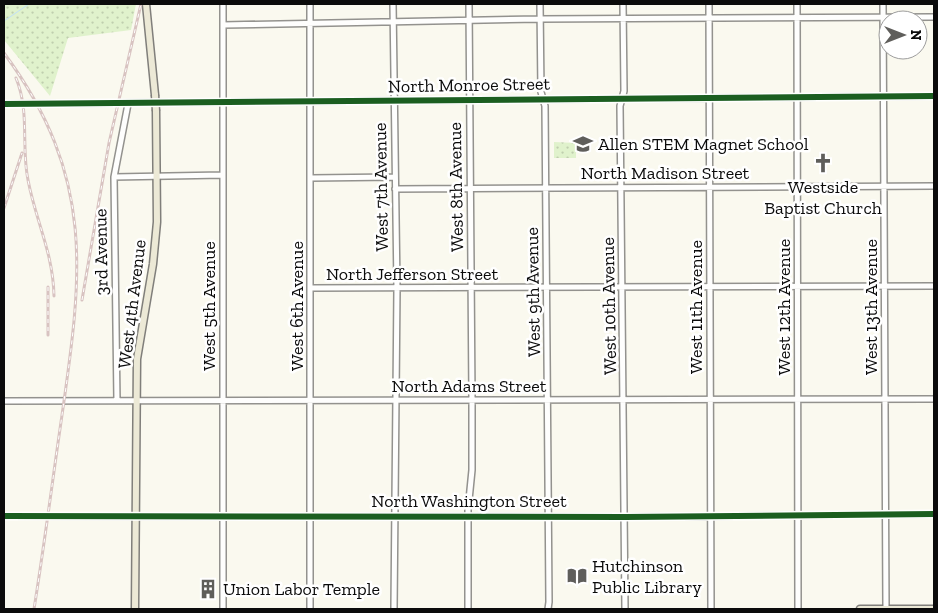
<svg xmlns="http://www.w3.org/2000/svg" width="938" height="613" font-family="'Zilla Slab',serif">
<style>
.park{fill:url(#park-dots)}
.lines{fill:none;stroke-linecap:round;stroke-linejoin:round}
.stream{stroke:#c1e0f8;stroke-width:1}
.minor-casing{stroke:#93928e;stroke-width:8}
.major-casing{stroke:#807f7b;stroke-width:9}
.minor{stroke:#fefefd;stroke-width:5}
.major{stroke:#ece9d6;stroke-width:6}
.rail-casing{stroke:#d8c3c1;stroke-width:3}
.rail{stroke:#fff;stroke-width:1;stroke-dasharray:4;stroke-linecap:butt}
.major-bridge-casing{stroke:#807f7b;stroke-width:9;stroke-linecap:butt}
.major-bridge{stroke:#ece9d6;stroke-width:6}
.cycleway-casing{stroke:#fff;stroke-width:9}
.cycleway{stroke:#1b5e20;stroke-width:6}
.labels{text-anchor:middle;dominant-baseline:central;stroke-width:5;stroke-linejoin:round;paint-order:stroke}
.street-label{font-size:18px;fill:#0b0b0b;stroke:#fff}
.poi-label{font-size:18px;fill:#0b0b0b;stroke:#fff;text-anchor:start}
</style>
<defs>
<pattern id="park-dots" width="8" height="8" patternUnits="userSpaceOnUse" patternTransform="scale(1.25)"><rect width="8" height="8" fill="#e0f2cc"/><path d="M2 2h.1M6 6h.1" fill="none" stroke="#bfceae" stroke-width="1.8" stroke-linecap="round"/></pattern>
</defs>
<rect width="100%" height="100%" fill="#faf9ef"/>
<path class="park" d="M 4,4 L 136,4 L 131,30 L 68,38 L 50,96 L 4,40 Z
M 554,142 L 576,143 L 576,158 L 554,158 Z"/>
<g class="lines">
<path class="stream" d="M 4,21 L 29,4"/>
<defs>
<path id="minor" d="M 223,4 L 223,609
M 393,4 L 397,288 L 394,609
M 540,4 L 541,92 L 545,106 L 549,602 L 548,609
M 623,4 L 624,91 L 620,106 L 625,609
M 709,4 L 711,609
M 797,4 L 798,609
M 883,4 L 886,609
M 223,25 L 540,19 L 934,17
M 4,104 L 934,96
M 114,177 L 223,175
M 311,178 L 395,177
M 395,189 L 934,186
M 311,288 L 934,286
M 4,401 L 934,399
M 117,401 L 114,177 L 128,104
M 4,516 L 625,517 L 934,514
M 310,609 L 310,4
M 468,609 L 468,510 L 472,470 L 472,400 L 469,4"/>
<path id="major" d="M 146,4 L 155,95
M 135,609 L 137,359 L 153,264 L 157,222 L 156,111
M 860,609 L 934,609"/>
</defs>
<use href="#minor" class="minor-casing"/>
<use href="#major" class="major-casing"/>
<use href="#minor" class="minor"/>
<use href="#major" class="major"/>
<defs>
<path id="rail" d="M 4,53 C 97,179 82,276 61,422 C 52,484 44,547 34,609
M 16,78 C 30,112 21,146 28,180 C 36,222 53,252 54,296
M 4,208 L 22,153
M 48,287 L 48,335
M 82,300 L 109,143 L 141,4"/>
</defs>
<use href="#rail" class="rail-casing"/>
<use href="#rail" class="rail"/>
<defs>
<path id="major-bridge" d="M 155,95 L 156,111"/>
</defs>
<use href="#major-bridge" class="major-bridge-casing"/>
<use href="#major-bridge" class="major-bridge"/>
<defs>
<path id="cycleway" d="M 4,104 L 934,96
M 4,516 L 625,517 L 934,514"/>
</defs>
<use href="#cycleway" class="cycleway-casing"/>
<use href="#cycleway" class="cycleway"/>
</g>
<defs>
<symbol id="school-bare" viewBox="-9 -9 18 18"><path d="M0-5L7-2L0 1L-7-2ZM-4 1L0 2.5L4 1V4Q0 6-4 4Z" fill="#5f5e5b" stroke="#fff" stroke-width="2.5" paint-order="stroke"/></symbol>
<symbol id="church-bare" viewBox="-9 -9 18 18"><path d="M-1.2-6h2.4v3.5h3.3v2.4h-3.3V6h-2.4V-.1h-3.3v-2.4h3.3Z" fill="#5f5e5b" stroke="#fff" stroke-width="2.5" paint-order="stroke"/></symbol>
<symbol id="library-bare" viewBox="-9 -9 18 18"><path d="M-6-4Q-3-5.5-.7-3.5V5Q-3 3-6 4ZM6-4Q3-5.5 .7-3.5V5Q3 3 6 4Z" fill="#5f5e5b" stroke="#fff" stroke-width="2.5" paint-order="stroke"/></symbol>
<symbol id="building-bare" viewBox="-9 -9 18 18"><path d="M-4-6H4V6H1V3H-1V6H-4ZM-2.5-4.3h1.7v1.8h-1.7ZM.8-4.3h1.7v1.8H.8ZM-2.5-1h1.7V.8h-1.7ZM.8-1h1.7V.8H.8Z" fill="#5f5e5b" stroke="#fff" stroke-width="2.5" paint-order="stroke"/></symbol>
</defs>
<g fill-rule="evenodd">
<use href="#school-bare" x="569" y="130" width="28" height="28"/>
<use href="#church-bare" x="809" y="149" width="28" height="28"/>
<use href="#library-bare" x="563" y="562" width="28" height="28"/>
<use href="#building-bare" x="194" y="575" width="28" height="28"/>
</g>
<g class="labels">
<g class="street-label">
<text transform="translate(469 85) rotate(-1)">North Monroe Street</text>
<text x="665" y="173">North Madison Street</text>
<text transform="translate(381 187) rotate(-91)">West 7th Avenue</text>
<text transform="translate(456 187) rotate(-91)">West 8th Avenue</text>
<text transform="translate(101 252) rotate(-91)">3rd Avenue</text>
<text x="412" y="274">North Jefferson Street</text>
<text transform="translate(533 292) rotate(-91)">West 9th Avenue</text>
<text transform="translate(132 304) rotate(-83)">West 4th Avenue</text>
<text transform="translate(209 306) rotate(-90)">West 5th Avenue</text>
<text transform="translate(297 306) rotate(-90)">West 6th Avenue</text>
<text transform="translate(609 306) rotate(-91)">West 10th Avenue</text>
<text transform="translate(696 307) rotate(-90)">West 11th Avenue</text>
<text transform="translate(784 307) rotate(-90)">West 12th Avenue</text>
<text transform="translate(871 307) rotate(-90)">West 13th Avenue</text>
<text x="469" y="386">North Adams Street</text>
<text x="469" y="501">North Washington Street</text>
</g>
<g class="poi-label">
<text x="598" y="144">Allen STEM Magnet School</text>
<text x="823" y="187" text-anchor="middle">Westside<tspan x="823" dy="21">Baptist Church</tspan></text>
<text x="592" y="566">Hutchinson<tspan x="592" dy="21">Public Library</tspan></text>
<text x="223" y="589">Union Labor Temple</text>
</g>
</g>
<rect width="938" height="613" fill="none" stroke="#0b0b0b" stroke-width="10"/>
<g transform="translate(903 35) rotate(90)"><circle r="24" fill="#ffffff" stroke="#9d9d9d"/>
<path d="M0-4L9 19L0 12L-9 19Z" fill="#5f5e5b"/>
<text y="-8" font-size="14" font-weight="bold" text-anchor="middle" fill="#0b0b0b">N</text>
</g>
</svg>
